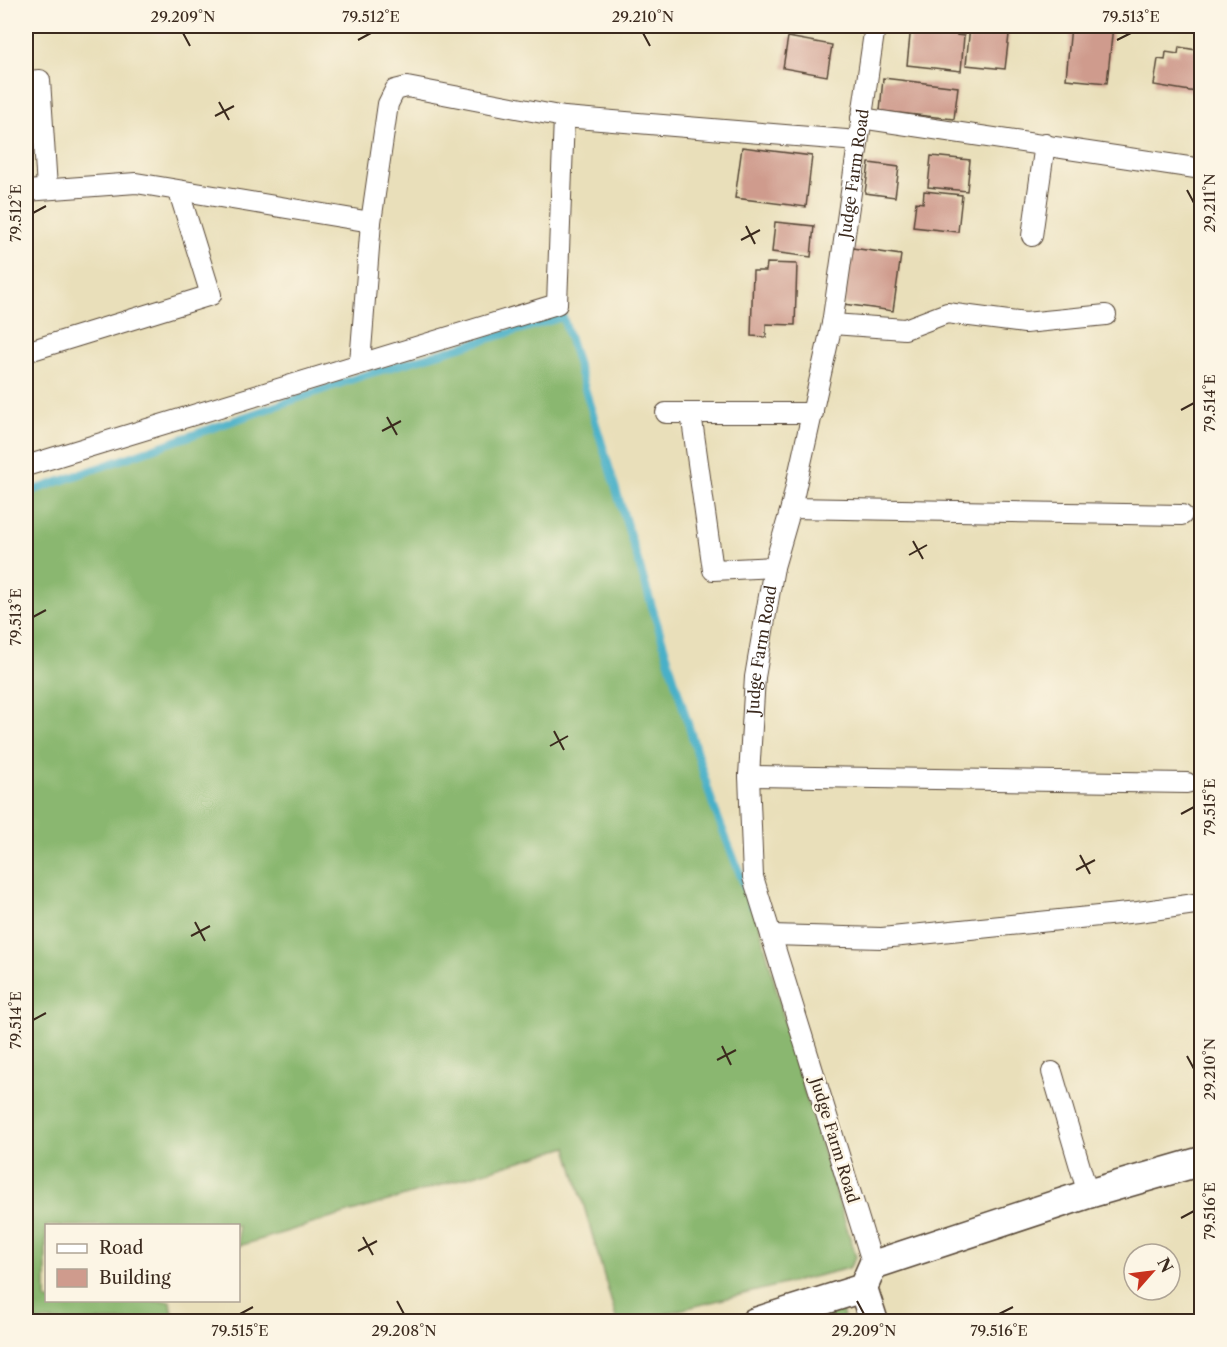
<svg xmlns="http://www.w3.org/2000/svg" width="1227" height="1347" font-family="'Libre Caslon Text',serif">
<style>
.built{fill:#f6cfd9}
.forest{fill:#8ab76f;stroke:#627046;stroke-width:1.5}
.lines{fill:none;stroke-linecap:round;stroke-linejoin:round}
.stream{stroke:#49b0c8;stroke-width:8}
.building{fill:#cf9b8d}
.street-casing{stroke:#554535;stroke-width:22}
.secondary-casing{stroke:#554535;stroke-width:31}
.street{stroke:#fff;stroke-width:20}
.secondary{stroke:#fff;stroke-width:28}
.ticks{fill:none;stroke:#3b2a1e;stroke-width:2}
.labels{text-anchor:middle;dominant-baseline:central;stroke-width:5;stroke-linejoin:round;paint-order:stroke}
.street-label{font-size:16px;fill:#3b2a1e;stroke:#fcf5e5}
.neatline{fill:none;stroke:#3b2a1e;stroke-width:2}
.ticks-label{font-size:15px;text-anchor:middle;fill:#3b2a1e}
</style>
<rect width="100%" height="100%" fill="#fcf5e5"/>
<filter id="ink" filterUnits="userSpaceOnUse"><feTurbulence type="fractalNoise" baseFrequency=".0167" numOctaves="2"/><feDisplacementMap in="SourceGraphic" scale="12" xChannelSelector="R" yChannelSelector="G"/><feConvolveMatrix kernelMatrix="1 2 1 2 8 2 1 2 1" color-interpolation-filters="sRGB"/></filter>
<filter id="wash" filterUnits="userSpaceOnUse"><feTurbulence type="fractalNoise" baseFrequency=".008" numOctaves="4" result="noise"/><feDisplacementMap in="SourceGraphic" scale="24" xChannelSelector="R" yChannelSelector="G"/><feGaussianBlur stdDeviation="1.35" result="paint"/><feColorMatrix in="noise" values="0 0 0 0 0 0 0 0 0 0 0 0 0 0 0 0 0 1.4 0 .05"/><feComposite in="paint" operator="in"/></filter>
<g filter="url(#wash)">
<rect width="100%" height="100%" fill="#e9dfba"/>
<path class="built" d="M 90,26 L 169,26 L 169,34 Z"/>
<path class="forest" d="M 563,317 L 713,805 L 759,923 L 796,1064 L 856,1257 L 849,1268 L 635,1321 L 617,1321 L 567,1147 L 239,1246 L 238,1226 L 46,1226 L 46,1300 L 170,1301 L 175,1321 L 26,1321 L 26,493 L 365,375 Z
M 841,1308 L 845,1321 L 799,1322 Z"/>
<g class="lines">
<path class="stream" d="M 26,493 L 365,375 L 563,317 L 713,805 L 752,905
M 777,924 L 815,927"/>
</g>
<g id="blocks">
<path class="building" d="M 911,26 L 959,26 L 957,35 L 964,36 L 961,71 L 907,65 Z
M 970,26 L 1010,26 L 1005,69 L 966,65 Z
M 1071,26 L 1113,26 L 1107,83 L 1066,79 Z
M 788,37 L 832,45 L 827,76 L 783,68 Z
M 1179,47 L 1202,51 L 1202,93 L 1154,85 L 1158,59 L 1165,60 L 1166,52 L 1178,54 Z
M 883,78 L 958,87 L 954,119 L 880,111 Z
M 742,147 L 812,156 L 806,207 L 735,198 Z
M 931,156 L 970,160 L 967,191 L 928,187 Z
M 869,163 L 899,167 L 895,197 L 865,193 Z
M 924,191 L 962,195 L 958,232 L 913,227 L 916,202 L 923,203 Z
M 775,222 L 814,226 L 811,257 L 772,252 Z
M 852,248 L 901,255 L 893,311 L 844,304 Z
M 767,263 L 797,264 L 795,325 L 766,324 L 766,337 L 751,336 L 753,271 L 766,271 Z"/>
</g>
</g>
<g filter="url(#ink)">
<use href="#blocks" fill-opacity="0" stroke="#554535" stroke-width="1.5"/>
<g class="lines">
<defs>
<g id="street">
<path d="M 26,81 L 40,80 L 47,188"/>
<path d="M 861,118 L 1202,169"/>
<path d="M 26,191 L 136,183 L 371,222"/>
<path d="M 1032,236 L 1045,144"/>
<path d="M 832,324 L 905,329 L 947,313 L 1025,323 L 1106,315"/>
<path d="M 26,352 L 211,295 L 179,192"/>
<path d="M 360,363 L 371,222 L 388,104 L 395,90 L 407,87 L 564,117 L 858,141"/>
<path d="M 666,413 L 813,413"/>
<path d="M 691,413 L 713,570 L 774,567"/>
<path d="M 26,466 L 557,304 L 564,117"/>
<path d="M 791,508 L 1182,515"/>
<path d="M 749,776 L 1187,783"/>
<path d="M 771,935 L 882,938 L 1138,912 L 1202,903"/>
<path d="M 1052,1072 L 1088,1194"/>
<path id="s1" d="M 873,1265 L 753,877 L 749,776 L 755,677 L 774,567 L 791,508 L 832,324 L 875,26"/>
</g>
<path id="secondary" d="M 863,1288 L 874,1322
M 755,1322 L 863,1288 L 873,1265 L 1088,1194 L 1202,1161"/>
</defs>
<use href="#street" class="street-casing"/>
<use href="#secondary" class="secondary-casing"/>
<use href="#street" class="street"/>
<use href="#secondary" class="secondary"/>
</g>
</g>
<path class="ticks" d="M 183,33 L 190,46M 643,33 L 650,46M 358,40 L 371,33M 1117,40 L 1131,33M 219,102 L 229,120M 215,116 L 234,106M 1187,190 L 1194,203M 33,213 L 46,206M 746,226 L 755,244M 741,240 L 760,230M 1181,410 L 1194,403M 387,417 L 397,435M 382,431 L 401,421M 913,541 L 923,559M 909,555 L 927,545M 33,617 L 46,610M 554,731 L 564,750M 550,746 L 568,736M 1181,814 L 1194,807M 1080,855 L 1090,874M 1076,870 L 1095,860M 195,922 L 205,941M 191,936 L 210,926M 33,1020 L 46,1013M 722,1046 L 731,1065M 1187,1056 L 1194,1069M 717,1060 L 736,1050M 1181,1218 L 1194,1211M 363,1237 L 373,1255M 358,1251 L 377,1241M 397,1301 L 404,1314M 857,1301 L 864,1314M 240,1314 L 253,1307M 999,1314 L 1013,1307"/>
<g class="labels">
<g class="street-label">
<text stroke="none"><textPath href="#s1" startOffset="1120">Judge Farm Road</textPath></text>
<text stroke="none"><textPath href="#s1" startOffset="634">Judge Farm Road</textPath></text>
<text transform="translate(835 1140) rotate(73)">Judge Farm Road</text>
</g>
</g>
<rect width="1227" height="1347" fill="none" stroke="#fcf5e5" stroke-width="66"/>
<rect x="45" y="1224" width="195" height="78" fill="#fcf5e5" stroke="#afa495" stroke-width="1.5"/>
<rect x="57" y="1244" width="30" height="9" fill="#ffffff" stroke="#afa495" stroke-width="1.5"/>
<text x="99" y="1254" font-size="18" fill="#3b2a1e">Road</text>
<rect x="57" y="1269" width="30" height="18" fill="#cf9b8d" stroke="#afa495" stroke-width="1.5"/>
<text x="99" y="1284" font-size="18" fill="#3b2a1e">Building</text>
<g transform="translate(1152 1272) rotate(62)"><circle r="28" fill="#fcf5e5" stroke="#afa495" stroke-width="1.5"/>
<path d="M0-4.5L10 22L0 15L-10 22Z" fill="#c8321e"/>
<text y="-9" font-size="16" font-weight="bold" text-anchor="middle" fill="#3b2a1e">N</text>
</g>
<rect x="33" y="33" width="1161" height="1281" class="neatline"/>
<g class="ticks-label">
<text x="183" y="22">29.209°N</text>
<text x="371" y="22">79.512°E</text>
<text x="643" y="22">29.210°N</text>
<text x="1131" y="22">79.513°E</text>
<text transform="translate(1210 203) rotate(-90)" y="5">29.211°N</text>
<text transform="translate(16 213) rotate(-90)" y="5">79.512°E</text>
<text transform="translate(1210 403) rotate(-90)" y="5">79.514°E</text>
<text transform="translate(16 617) rotate(-90)" y="5">79.513°E</text>
<text transform="translate(1210 807) rotate(-90)" y="5">79.515°E</text>
<text transform="translate(16 1020) rotate(-90)" y="5">79.514°E</text>
<text transform="translate(1210 1069) rotate(-90)" y="5">29.210°N</text>
<text transform="translate(1210 1211) rotate(-90)" y="5">79.516°E</text>
<text x="240" y="1336">79.515°E</text>
<text x="404" y="1336">29.208°N</text>
<text x="864" y="1336">29.209°N</text>
<text x="999" y="1336">79.516°E</text>
</g>
</svg>
